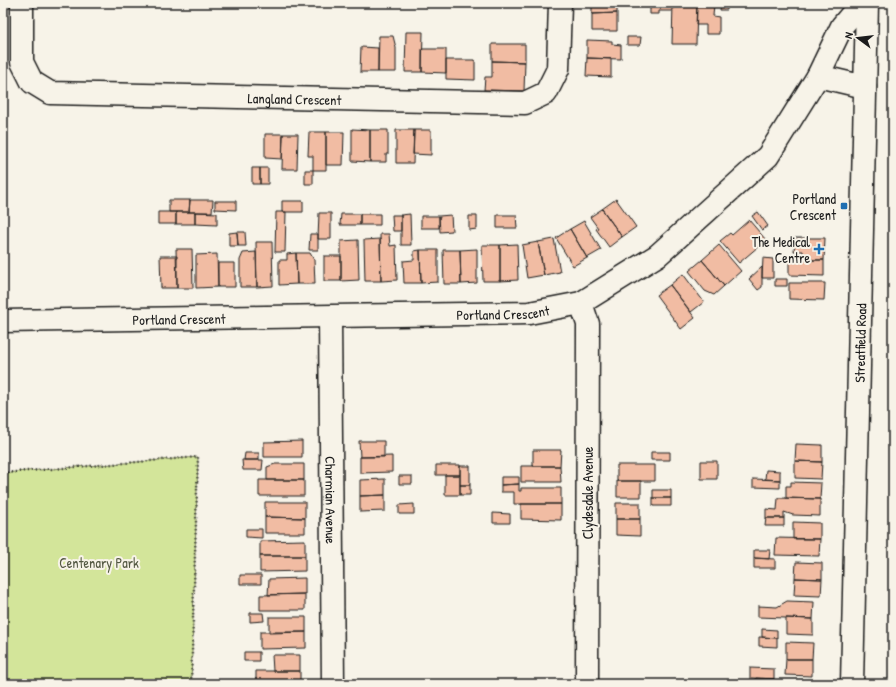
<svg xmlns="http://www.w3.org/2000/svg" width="896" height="687" font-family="'Patrick Hand',sans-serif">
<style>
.green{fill:#d3e59a;stroke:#78805b}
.building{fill:#f1bca3;stroke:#1c1c1c}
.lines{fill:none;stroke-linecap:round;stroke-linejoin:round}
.minor-casing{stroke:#1c1c1c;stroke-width:25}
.path{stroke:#1c1c1c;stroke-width:2.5;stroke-dasharray:1 3;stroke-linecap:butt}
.minor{stroke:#f7f3e8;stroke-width:22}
.poi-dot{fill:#1f6fb2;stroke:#f7f3e8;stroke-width:1.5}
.labels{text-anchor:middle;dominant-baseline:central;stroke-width:4;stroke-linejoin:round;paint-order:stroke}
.street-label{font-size:14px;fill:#1c1c1c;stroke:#f7f3e8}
.poi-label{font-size:14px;fill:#1c1c1c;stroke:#f7f3e8;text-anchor:end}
.park-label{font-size:14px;fill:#535842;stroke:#f7f3e8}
</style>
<rect width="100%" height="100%" fill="#f7f3e8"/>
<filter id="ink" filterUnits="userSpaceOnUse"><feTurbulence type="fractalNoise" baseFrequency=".025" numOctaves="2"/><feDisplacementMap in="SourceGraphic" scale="8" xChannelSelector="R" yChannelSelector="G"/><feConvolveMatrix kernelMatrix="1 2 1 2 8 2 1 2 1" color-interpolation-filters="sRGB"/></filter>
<g filter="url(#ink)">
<path class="green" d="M 198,457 L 191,684 L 3,684 L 3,473 Z"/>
<path class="building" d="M 592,3 L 617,3 L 617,13 L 592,14 Z
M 650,3 L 672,3 L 672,11 L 659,11 L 659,14 L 650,14 Z
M 673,3 L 697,4 L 696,44 L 672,44 Z
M 721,3 L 727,3 L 727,10 L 720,10 Z
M 697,4 L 714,4 L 713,16 L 719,17 L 719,34 L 706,34 L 706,25 L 696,25 Z
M 617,13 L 617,31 L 592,31 L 592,14 Z
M 406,32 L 423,32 L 422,72 L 405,72 Z
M 379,36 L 393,36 L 396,48 L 396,72 L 378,72 Z
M 627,37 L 641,37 L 640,45 L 627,45 Z
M 587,40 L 612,41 L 612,44 L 621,45 L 621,59 L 587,58 Z
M 492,44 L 525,44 L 525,62 L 492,61 Z
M 361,47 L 378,48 L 378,72 L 360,72 Z
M 422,49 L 446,49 L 446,73 L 422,72 Z
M 587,58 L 611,59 L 611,77 L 586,76 Z
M 446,60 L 475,60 L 475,80 L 446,79 Z
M 492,61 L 525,62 L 524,91 L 484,90 L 485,77 L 492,77 Z
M 352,129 L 370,130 L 370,162 L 352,161 Z
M 370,130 L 388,130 L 388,154 L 386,154 L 386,162 L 370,162 Z
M 396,130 L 414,130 L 413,163 L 396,163 Z
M 414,130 L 431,130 L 431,155 L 413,154 Z
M 309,132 L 326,132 L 326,170 L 313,170 L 313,156 L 308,156 Z
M 326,132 L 344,132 L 343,165 L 326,165 Z
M 265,134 L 283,134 L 282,159 L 265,158 Z
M 283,134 L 298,134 L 297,169 L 282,169 Z
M 252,168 L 260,168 L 260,184 L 252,184 Z
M 260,168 L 268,168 L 268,184 L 260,184 Z
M 305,170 L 313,170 L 313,184 L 305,184 Z
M 616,199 L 636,227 L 622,237 L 602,209 Z
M 169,200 L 190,200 L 189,212 L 169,212 Z
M 190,200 L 213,200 L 212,212 L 189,212 Z
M 215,201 L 236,201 L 236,210 L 215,209 Z
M 282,201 L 303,201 L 303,212 L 282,212 Z
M 602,209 L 622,237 L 609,247 L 596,229 L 598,228 L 590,217 Z
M 158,212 L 176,212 L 176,224 L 158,224 Z
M 176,212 L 195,212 L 195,224 L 176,224 Z
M 195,212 L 217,213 L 217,225 L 195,224 Z
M 276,212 L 286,212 L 285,252 L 275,252 Z
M 758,212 L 768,226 L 762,230 L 752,216 Z
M 319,213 L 331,213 L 331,239 L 318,239 Z
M 341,214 L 360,214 L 360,225 L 340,225 Z
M 360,214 L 380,214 L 380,225 L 360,225 Z
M 410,214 L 411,245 L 401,245 L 401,215 Z
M 392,215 L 401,215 L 401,231 L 393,231 Z
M 451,215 L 452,231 L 440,232 L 439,216 Z
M 497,215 L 516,215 L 517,228 L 497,228 Z
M 421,216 L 439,216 L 439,228 L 421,228 Z
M 469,216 L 477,216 L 477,229 L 469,230 Z
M 749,220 L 766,240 L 739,263 L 720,241 L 730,233 L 732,235 Z
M 584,221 L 601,250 L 587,258 L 570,229 Z
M 570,229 L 587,258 L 573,266 L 556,238 Z
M 237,232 L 245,232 L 246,246 L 238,246 Z
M 237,232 L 238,246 L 229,246 L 229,233 Z
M 310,234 L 318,234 L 318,250 L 309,250 Z
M 380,234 L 389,234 L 390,246 L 396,245 L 397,280 L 381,281 Z
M 795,238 L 825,238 L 824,260 L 803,260 L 803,251 L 794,251 Z
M 380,239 L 381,281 L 365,281 L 364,240 Z
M 554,239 L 560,272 L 544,275 L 538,242 Z
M 358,240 L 359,280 L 341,281 L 341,241 Z
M 256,242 L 272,242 L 273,286 L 257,287 Z
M 538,242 L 544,275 L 527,278 L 522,245 Z
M 517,244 L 518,280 L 500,281 L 500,245 Z
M 482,245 L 500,245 L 500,281 L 483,281 Z
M 719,245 L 741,271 L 724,286 L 702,260 Z
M 176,249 L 192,249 L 193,288 L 177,288 Z
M 477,249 L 477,283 L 461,284 L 460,250 Z
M 420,250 L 421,283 L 404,283 L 403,261 L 414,260 L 414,251 Z
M 420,250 L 438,250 L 438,282 L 421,283 Z
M 443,250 L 460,250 L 461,284 L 444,284 Z
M 256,252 L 257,287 L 240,287 L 240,260 L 243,253 Z
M 296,253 L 297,284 L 279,285 L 279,260 L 287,260 L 287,254 Z
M 296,253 L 310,253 L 314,260 L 315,284 L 297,284 Z
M 217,254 L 218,287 L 196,288 L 196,255 Z
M 160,256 L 177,256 L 177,288 L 161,288 Z
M 324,256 L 341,256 L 341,281 L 324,281 Z
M 763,258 L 773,259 L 773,278 L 762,278 Z
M 702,260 L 724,286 L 714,295 L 705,291 L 689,271 Z
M 789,260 L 824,260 L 824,276 L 789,275 Z
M 218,263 L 235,263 L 235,287 L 218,287 Z
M 762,267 L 762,287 L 758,290 L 749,279 Z
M 683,274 L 704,302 L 691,312 L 670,285 Z
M 775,279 L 787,279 L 787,286 L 775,286 Z
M 789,283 L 825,283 L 824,300 L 789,299 Z
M 670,285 L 695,318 L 681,329 L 656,295 Z
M 302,441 L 302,457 L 264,457 L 264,442 Z
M 359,441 L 384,441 L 384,457 L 360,457 Z
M 796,444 L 822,445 L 822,462 L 795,461 Z
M 533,450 L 561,450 L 560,466 L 533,466 Z
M 651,452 L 670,452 L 670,460 L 651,460 Z
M 245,453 L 259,453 L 259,460 L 244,460 Z
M 392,456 L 392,472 L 360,473 L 360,457 Z
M 242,460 L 263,460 L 262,470 L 243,470 Z
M 701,461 L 717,461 L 717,479 L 701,479 Z
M 795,461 L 822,462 L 821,479 L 795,478 Z
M 275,464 L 304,464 L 304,480 L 267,480 L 267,467 Z
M 436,465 L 460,465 L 460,475 L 436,475 Z
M 617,465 L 655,465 L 655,481 L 617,481 Z
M 460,466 L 470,466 L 470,485 L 460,485 Z
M 521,466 L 560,466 L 561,482 L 521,482 Z
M 766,470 L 780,471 L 780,480 L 765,479 Z
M 445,475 L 460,475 L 460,495 L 445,495 Z
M 399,476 L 412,476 L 412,484 L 399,484 Z
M 501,477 L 519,477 L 519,484 L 501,485 Z
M 385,479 L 385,495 L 360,496 L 360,480 Z
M 753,479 L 780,480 L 780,488 L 753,487 Z
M 259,480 L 304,480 L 304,496 L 259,496 Z
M 617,481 L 641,481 L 641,497 L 617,497 Z
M 791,482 L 821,483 L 820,499 L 786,498 L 786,486 L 791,486 Z
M 519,484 L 519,491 L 521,491 L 521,488 L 561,488 L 561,504 L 514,504 L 514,492 L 501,492 L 501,485 Z
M 460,485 L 470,485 L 470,495 L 460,495 Z
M 653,490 L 671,490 L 671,498 L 653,498 Z
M 385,495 L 385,511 L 360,512 L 360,496 Z
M 653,498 L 671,498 L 671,506 L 653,506 Z
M 778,498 L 820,499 L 820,516 L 793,515 L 784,512 L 784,518 L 766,518 L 766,509 L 777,510 Z
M 265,502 L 305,502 L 305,518 L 265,517 Z
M 616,503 L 640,503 L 640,519 L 616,519 Z
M 414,504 L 414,514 L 399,514 L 399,505 Z
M 521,504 L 561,504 L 561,520 L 521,519 Z
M 493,513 L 510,514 L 510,523 L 493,523 Z
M 265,517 L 305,518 L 305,533 L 265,533 Z
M 766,518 L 784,518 L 784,526 L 765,526 Z
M 616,519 L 640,519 L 640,536 L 616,535 Z
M 793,522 L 820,523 L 820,539 L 793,539 Z
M 246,529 L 262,529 L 262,538 L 246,537 Z
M 776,538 L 820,539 L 819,556 L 775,555 Z
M 305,540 L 305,556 L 260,556 L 260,541 Z
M 754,550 L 770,550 L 769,559 L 754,558 Z
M 260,556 L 305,556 L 305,571 L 260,572 Z
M 754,558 L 775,559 L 775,568 L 754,568 Z
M 796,562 L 822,563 L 822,579 L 795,578 Z
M 240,575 L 261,575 L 261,584 L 240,584 Z
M 305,578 L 305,594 L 268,595 L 269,579 Z
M 795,578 L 822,579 L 821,596 L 794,595 Z
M 305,594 L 305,610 L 260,610 L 260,595 Z
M 787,601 L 814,602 L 813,619 L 758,617 L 758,606 L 777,607 Z
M 250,613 L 263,613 L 264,621 L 250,622 Z
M 269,617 L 306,617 L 306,632 L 269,633 Z
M 786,618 L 813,619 L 813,635 L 786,634 Z
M 762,629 L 777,630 L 777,638 L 762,637 Z
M 260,632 L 306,632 L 306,648 L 260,649 Z
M 759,637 L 777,638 L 777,647 L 759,646 Z
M 786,642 L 813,643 L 812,659 L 786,659 Z
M 244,652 L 259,652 L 259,661 L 244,661 Z
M 272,655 L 300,655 L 300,671 L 273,671 Z
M 786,659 L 812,659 L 812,676 L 785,675 Z
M 750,668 L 774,669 L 774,679 L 750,678 Z
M 256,671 L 300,671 L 300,684 L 256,684 Z
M 756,678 L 774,679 L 773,684 L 755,684 Z
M 788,682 L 815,683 L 815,684 L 783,684 L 788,684 Z"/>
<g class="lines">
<defs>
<g id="minor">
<path id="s1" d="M 22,3 L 22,62 L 32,82 L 50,93 L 525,103 L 546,93 L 558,69 L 560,3"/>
<path d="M 818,76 L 865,87"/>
<path d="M 581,303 L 588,324 L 587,684"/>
<path id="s2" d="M 330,317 L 333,684"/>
<path id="s3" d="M 3,321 L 529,313 L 581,303 L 658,255 L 768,156 L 818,76 L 842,26 L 852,14 L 867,5"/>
<path id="s4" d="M 852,684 L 867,3"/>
</g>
</defs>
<use href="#minor" class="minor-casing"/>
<path class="path" d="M 3,473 L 198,457 L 191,684"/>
<use href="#minor" class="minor"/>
</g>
</g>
<g class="poi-dot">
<rect x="840" y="202" width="8" height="8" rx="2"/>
<path d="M817 243h4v4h4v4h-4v4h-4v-4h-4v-4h4z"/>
</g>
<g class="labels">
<g class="street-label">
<text stroke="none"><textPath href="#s1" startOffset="347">Langland Crescent</textPath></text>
<text stroke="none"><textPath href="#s3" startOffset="500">Portland Crescent</textPath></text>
<text stroke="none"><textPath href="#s3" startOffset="176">Portland Crescent</textPath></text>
<text stroke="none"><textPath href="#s4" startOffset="341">Streatfield Road</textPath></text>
<text transform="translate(587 493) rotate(-90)">Clydesdale Avenue</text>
<text stroke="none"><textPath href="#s2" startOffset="183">Charmian Avenue</textPath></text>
</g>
<g class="poi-label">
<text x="836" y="198">Portland<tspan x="836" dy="16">Crescent</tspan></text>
<text x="810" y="241">The Medical<tspan x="810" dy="16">Centre</tspan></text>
</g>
<g class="park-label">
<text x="99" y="562">Centenary Park</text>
</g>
</g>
<rect width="896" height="687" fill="none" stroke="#f7f3e8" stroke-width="16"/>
<rect x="8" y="8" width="880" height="671" fill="none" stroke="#1c1c1c" stroke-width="1.5" filter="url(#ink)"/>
<g transform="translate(858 38) rotate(285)" stroke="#f7f3e8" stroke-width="3" paint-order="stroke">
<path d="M0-3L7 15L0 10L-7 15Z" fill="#1c1c1c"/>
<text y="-6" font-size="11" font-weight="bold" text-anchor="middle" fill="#1c1c1c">N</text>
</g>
</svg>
